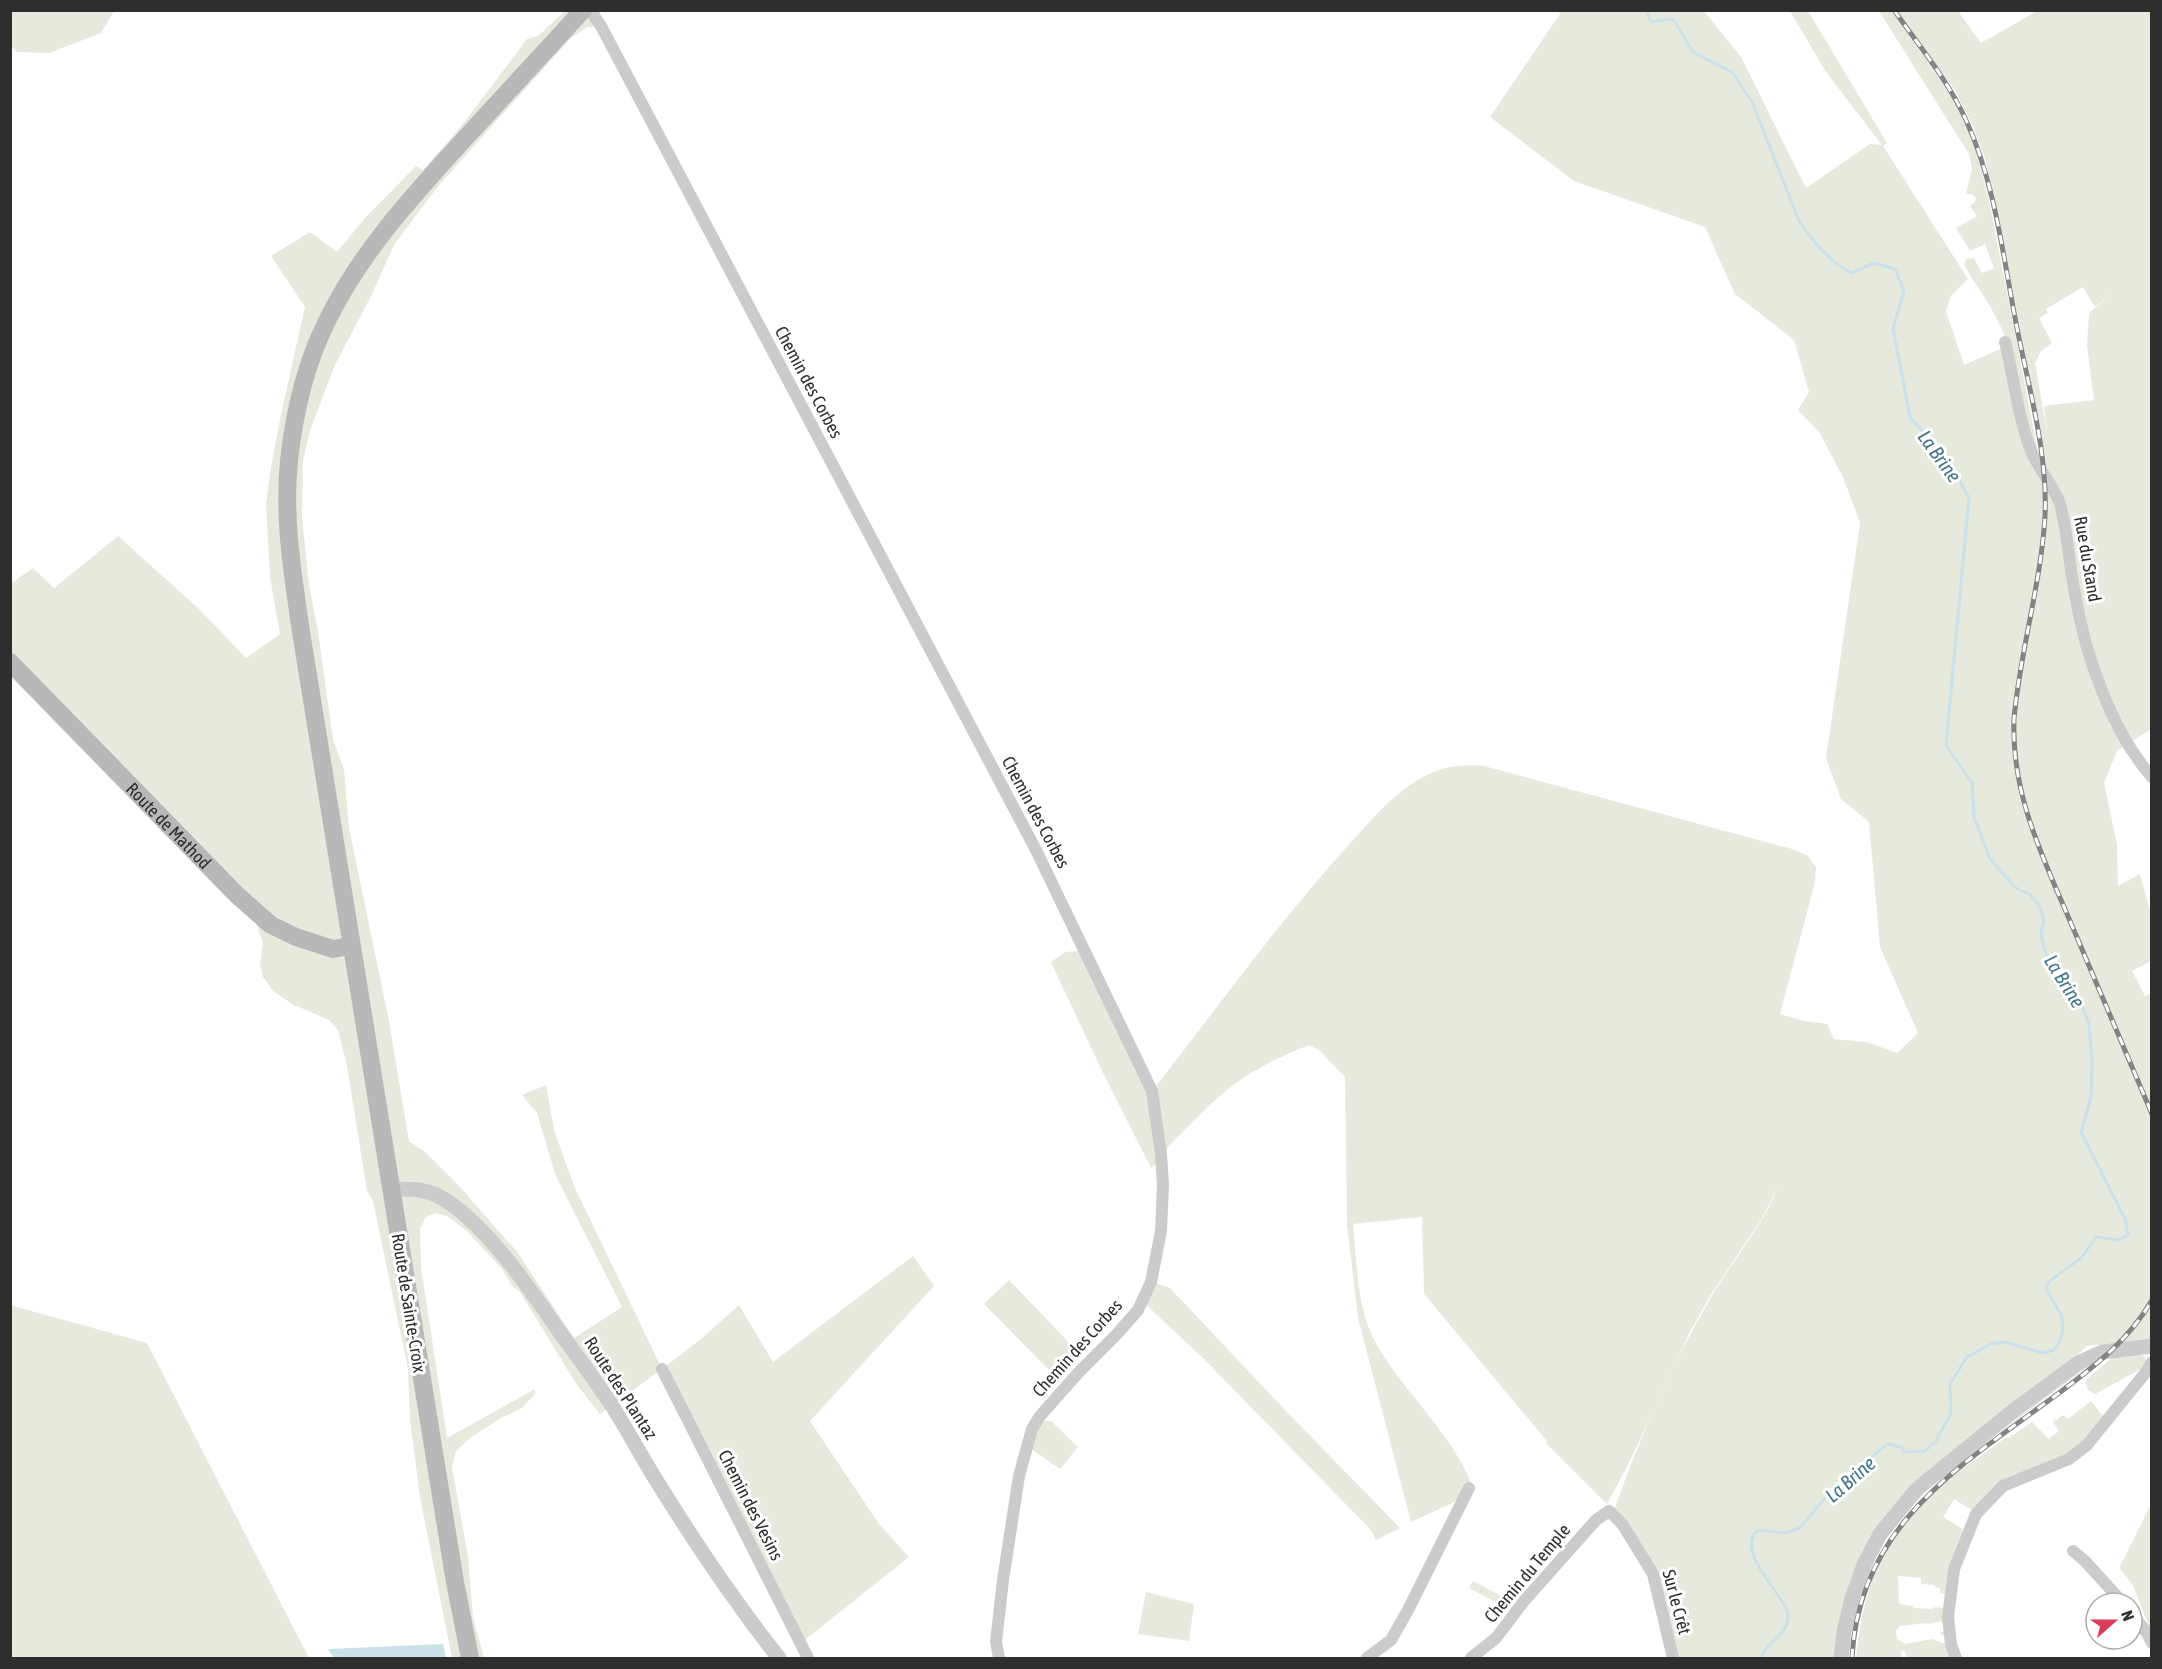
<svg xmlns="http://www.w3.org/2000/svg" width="2162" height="1669" font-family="'Asap Condensed',sans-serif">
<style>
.green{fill:#e6eadd;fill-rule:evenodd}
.water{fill:#cae1e9}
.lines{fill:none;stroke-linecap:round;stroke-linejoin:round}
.stream{stroke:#cae1e9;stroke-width:3}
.minor{stroke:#cbcbcb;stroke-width:12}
.tertiary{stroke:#cbcbcb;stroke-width:15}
.secondary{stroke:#b8b8b8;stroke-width:18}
.rail-casing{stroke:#838383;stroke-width:5}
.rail{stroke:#fff;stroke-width:3;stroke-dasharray:9;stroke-linecap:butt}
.labels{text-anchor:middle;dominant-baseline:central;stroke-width:6;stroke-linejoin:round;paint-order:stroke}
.street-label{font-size:18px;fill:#2e2e2e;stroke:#fff}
.water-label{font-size:20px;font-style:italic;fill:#42778a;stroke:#fff}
</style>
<rect width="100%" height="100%" fill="#fff"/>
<path class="green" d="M 10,11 L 11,10 L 114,11 L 101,33 L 49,53 L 17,52 L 11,46 Z
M 565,11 L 600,11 L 601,26 L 587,27 L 571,38 L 439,185 L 394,245 L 372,294 L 335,365 L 310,430 L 303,461 L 302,517 L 309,585 L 318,631 L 333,740 L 344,769 L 349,828 L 389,1021 L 409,1141 L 426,1153 L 460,1187 L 518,1253 L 574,1338 L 622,1307 L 555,1174 L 537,1113 L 522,1095 L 546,1085 L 554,1130 L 574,1186 L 662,1369 L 701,1339 L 739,1305 L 773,1362 L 913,1256 L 934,1286 L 810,1421 L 879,1524 L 909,1557 L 801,1643 L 662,1369 L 600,1414 L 577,1385 L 520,1292 L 513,1287 L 502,1269 L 468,1232 L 449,1217 L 436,1213 L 426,1217 L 420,1228 L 421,1267 L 447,1438 L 535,1389 L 535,1394 L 522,1408 L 501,1418 L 470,1438 L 456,1451 L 452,1467 L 468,1557 L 473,1617 L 484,1658 L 452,1658 L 420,1497 L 410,1420 L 408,1369 L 373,1201 L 367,1191 L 347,1066 L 338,1030 L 329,1020 L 292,1004 L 273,991 L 263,977 L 260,965 L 263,943 L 256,924 L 226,897 L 11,677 L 10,584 L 33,568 L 54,588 L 118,536 L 199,609 L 246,658 L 280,634 L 270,577 L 266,504 L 270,473 L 281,414 L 305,307 L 271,256 L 310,232 L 337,252 L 365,218 L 416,166 L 423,170 L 463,124 L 527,39 L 538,36 Z
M 1562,11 L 1704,11 L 1741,57 L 1806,188 L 1870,144 L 1882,145 L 1826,72 L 1790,11 L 1808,11 L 1887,143 L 1883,146 L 1968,279 L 1951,296 L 1946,311 L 1964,365 L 2005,347 L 2016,398 L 2045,475 L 2038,423 L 1986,161 L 1970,120 L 1954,89 L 1898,11 L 1958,11 L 1981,43 L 2037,11 L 2151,11 L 2151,729 L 2117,751 L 2104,783 L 2117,844 L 2118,886 L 2140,874 L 2151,914 L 2151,961 L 2132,971 L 2145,996 L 2151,993 L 2151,1339 L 2087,1346 L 2077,1355 L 2063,1365 L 1879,1533 L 1840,1658 L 1678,1658 C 1665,1598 1660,1556 1614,1510 C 1640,1437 1672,1364 1711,1297 C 1733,1259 1762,1228 1778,1187 L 1761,1220 L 1711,1294 L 1690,1332 L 1629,1463 L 1607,1504 L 1546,1443 L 1547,1441 L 1424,1294 L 1422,1217 L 1353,1224 C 1357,1263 1356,1309 1377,1345 C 1404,1393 1454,1435 1472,1486 L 1459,1500 L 1411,1522 L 1358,1318 L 1347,1224 L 1345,1077 L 1319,1050 L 1309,1045 C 1289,1053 1269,1062 1251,1073 C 1217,1094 1189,1126 1161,1154 L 1157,1164 L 1151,1168 L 1102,1071 L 1051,962 L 1065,952 L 1077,951 L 1081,943 L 1152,1091 C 1216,1010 1276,925 1346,848 C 1370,822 1394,791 1427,775 C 1448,765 1462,765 1484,766 L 1792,849 L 1808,856 L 1816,867 L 1815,882 L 1780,1014 L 1804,1021 L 1827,1024 L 1834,1039 L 1867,1042 L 1897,1053 L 1918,1033 L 1880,947 L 1869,822 L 1841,799 L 1826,758 L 1860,523 L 1843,477 L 1819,432 L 1798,410 L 1809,392 L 1794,340 L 1735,294 L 1705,227 L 1574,181 L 1490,117 ZM 2083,287 L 2095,307 L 2114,292 L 2089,313 L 2087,345 L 2094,400 L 2044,406 L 2047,432 L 2035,363 L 2041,351 L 2052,343 L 2039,318 L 2048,313 L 2046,309 Z
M 1879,11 L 1891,11 C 1916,46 1944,80 1964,120 C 1976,144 1982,174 1989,200 L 2041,467 C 2019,429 2020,383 2007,342 C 1998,315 1979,290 1964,265 L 1966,259 L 1974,258 L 1982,273 L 1994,268 L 1985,244 L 1970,251 L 1956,228 L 1977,216 L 1970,206 L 1975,202 L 1976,198 L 1972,194 L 1966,194 L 1972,169 L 1969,154 Z
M 1009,1280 L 1079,1353 L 1056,1377 L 984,1304 Z
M 1151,1282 L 1170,1288 L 1284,1409 L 1400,1528 L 1376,1540 L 1370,1529 L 1203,1358 L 1142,1301 Z
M 10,1305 L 147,1343 L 309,1658 L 11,1658 Z
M 2138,1353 L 2145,1357 L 2147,1364 L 2143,1368 L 2095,1394 L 2088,1390 L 2085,1382 L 2087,1379 L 2114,1356 Z
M 2096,1361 L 1940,1477 L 1906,1512 L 1880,1548 L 1859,1598 L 1852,1631 L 1849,1658 L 1847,1658 L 1857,1599 L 1884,1537 L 1920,1492 L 2080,1366 Z
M 2091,1401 L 2103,1416 L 2081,1443 L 2067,1453 L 1996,1485 L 1973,1511 L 1954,1499 L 1943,1517 L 1963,1529 L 1948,1568 L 1945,1594 L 1940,1593 L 1940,1588 L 1935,1587 L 1934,1585 L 1921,1584 L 1921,1578 L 1898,1576 L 1899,1604 L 1913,1606 L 1913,1608 L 1933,1609 L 1934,1607 L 1949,1609 L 1945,1637 L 1940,1632 L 1944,1631 L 1942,1621 L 1928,1624 L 1927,1623 L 1900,1626 L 1896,1631 L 1897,1639 L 1905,1644 L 1932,1639 L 1951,1646 L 1952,1658 L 1907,1658 L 1905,1652 L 1901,1651 L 1902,1658 L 1856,1658 C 1861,1606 1875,1555 1911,1514 C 1938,1484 1973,1462 2005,1438 L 2010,1437 L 2032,1422 L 2049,1439 L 2059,1431 L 2053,1422 L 2063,1415 L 2068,1419 Z
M 1044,1421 L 1051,1421 L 1078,1447 L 1060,1469 L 1031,1449 L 1039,1427 Z
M 2151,1504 L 2151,1632 L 2133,1585 L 2119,1568 Z
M 1473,1581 L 1507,1599 L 1502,1605 L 1469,1588 Z
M 1146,1592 L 1194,1604 L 1189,1641 L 1138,1634 Z"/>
<path class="water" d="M 443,1644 L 446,1658 L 334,1658 L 328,1649 Z"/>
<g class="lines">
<path class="stream" d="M 1646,10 L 1651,22 L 1673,19 L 1693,52 L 1733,73 L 1752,102 L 1799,221 C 1813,242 1829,261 1851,273 L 1874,263 L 1895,269 L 1904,291 L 1893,329 L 1910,417 L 1951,464 L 1969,498 L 1946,745 L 1972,783 L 1974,817 L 1990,859 L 2016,888 L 2029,894 L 2039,905 L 2044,919 L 2041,934 L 2045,951 L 2051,966 L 2078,995 L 2089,1024 L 2092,1061 L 2091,1097 L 2081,1132 L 2125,1219 L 2128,1235 L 2119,1240 L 2096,1237 L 2082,1257 L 2050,1281 L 2046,1288 L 2062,1317 L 2063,1330 L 2060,1341 L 2054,1350 L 2043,1353 L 2005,1342 L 1991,1344 L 1967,1357 L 1950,1384 L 1951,1413 L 1936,1441 L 1925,1451 L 1905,1452 L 1901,1447 L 1887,1444 L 1872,1457 L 1860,1474 L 1842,1484 L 1825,1498 L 1800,1528 L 1785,1533 L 1758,1530 C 1734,1550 1780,1590 1787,1611 C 1794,1633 1765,1641 1761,1658"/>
<path class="minor" d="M 590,10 L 601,26 L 1036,850 L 1152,1091 L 1161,1154 L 1163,1185 L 1161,1231 L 1151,1282 L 1138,1310 L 1117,1334 L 1079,1372 L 1040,1416 L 1032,1429 L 1019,1476 L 1003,1580 L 996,1642 L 999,1658
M 2005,342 C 2014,377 2017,414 2030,448 C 2037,468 2053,484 2060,504 C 2068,533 2069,565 2075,594 C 2085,654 2111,731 2152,777
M 662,1369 L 808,1658
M 2073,1551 L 2085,1561 L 2123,1603
M 2132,1614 L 2147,1633 L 2152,1643
M 1367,1658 L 1391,1640 L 1408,1610 L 1469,1488
M 1471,1658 L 1496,1638 L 1524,1601 L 1596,1520 L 1609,1511 L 1623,1525 L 1653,1574 L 1673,1658
M 1956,1658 L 1951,1644 L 1948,1617 L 1954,1569 L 1976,1514 L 2003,1486 L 2069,1459 L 2087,1445 L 2146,1372 L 2152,1362"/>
<path class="tertiary" d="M 391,1190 C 412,1188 429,1189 447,1201 C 490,1230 530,1289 559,1331 C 576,1354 593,1378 609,1401 C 628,1430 644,1462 663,1491 C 699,1549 737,1605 779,1658
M 1841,1658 L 1844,1632 L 1852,1598 L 1864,1565 L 1880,1534 L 1917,1489 L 2013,1411 L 2078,1363 L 2102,1352 L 2152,1346"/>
<g class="secondary">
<path id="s1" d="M 10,662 L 237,895 L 271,925 L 296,937 L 333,949 L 350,946"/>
<path d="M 470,1658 L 455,1582 L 301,632 C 293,576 283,518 289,461 C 294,414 306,363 327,321 C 359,255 408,201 457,147 C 498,102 541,56 583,10"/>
</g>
<defs>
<path id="rail" d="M 1894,10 C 1919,46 1948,80 1966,120 C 1995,183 2003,256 2016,323 C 2028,386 2048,452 2045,516 C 2041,584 2020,651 2014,719 C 2011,796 2044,859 2073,928 C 2099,990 2126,1052 2152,1114
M 1852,1658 C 1859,1523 1962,1465 2059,1393 C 2095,1366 2129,1340 2152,1300"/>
</defs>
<use href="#rail" class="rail-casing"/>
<use href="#rail" class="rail"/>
</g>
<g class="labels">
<g class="street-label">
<text transform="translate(809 382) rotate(62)">Chemin des Corbes</text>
<text transform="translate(2088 559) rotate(80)">Rue du Stand</text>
<text transform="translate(1036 812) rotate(62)">Chemin des Corbes</text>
<text stroke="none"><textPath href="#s1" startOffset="228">Route de Mathod</textPath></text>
<text transform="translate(409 1303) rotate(81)">Route de Sainte-Croix</text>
<text transform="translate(1077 1348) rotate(-48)">Chemin des Corbes</text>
<text transform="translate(621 1388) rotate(57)">Route des Plantaz</text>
<text transform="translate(751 1505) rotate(63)">Chemin des Vesins</text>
<text transform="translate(1527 1573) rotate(-50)">Chemin du Temple</text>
<text transform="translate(1677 1602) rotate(75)">Sur le Crêt</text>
</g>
<g class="water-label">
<text transform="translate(1940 456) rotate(54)">La Brine</text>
<text transform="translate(2065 981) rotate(58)">La Brine</text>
<text transform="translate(1850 1479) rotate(-41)">La Brine</text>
</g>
</g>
<rect width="2162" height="1669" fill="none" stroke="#2e2e2e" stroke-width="24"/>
<g transform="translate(2114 1621) rotate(69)"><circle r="28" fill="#ffffff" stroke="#ababab" stroke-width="1.5"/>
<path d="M0-4.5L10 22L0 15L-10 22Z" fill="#d83d5a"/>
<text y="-9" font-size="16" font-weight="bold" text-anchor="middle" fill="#2e2e2e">N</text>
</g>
</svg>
